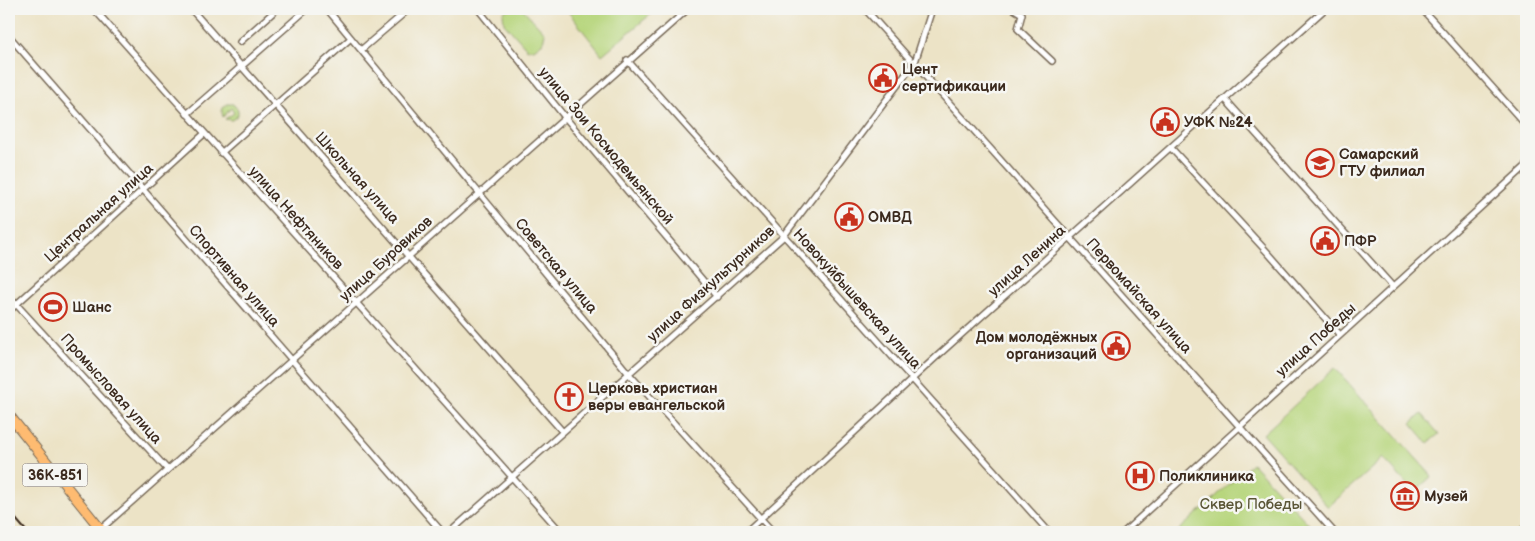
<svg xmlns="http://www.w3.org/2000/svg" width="1535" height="541" font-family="'Balsamiq Sans',sans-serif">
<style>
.green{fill:#b7d67d;stroke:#79804e}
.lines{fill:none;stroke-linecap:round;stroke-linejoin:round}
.minor-casing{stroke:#796b59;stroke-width:8}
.primary-casing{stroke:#796b59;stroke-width:11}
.minor{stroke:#fff;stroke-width:5}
.primary{stroke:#febb71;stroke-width:9}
.rail{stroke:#3b2a1e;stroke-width:2}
.labels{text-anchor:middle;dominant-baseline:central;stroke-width:5;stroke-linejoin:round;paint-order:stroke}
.shield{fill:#f6f6f2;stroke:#73675e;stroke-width:1}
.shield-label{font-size:14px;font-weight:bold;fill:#3b2a1e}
.poi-label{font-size:15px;font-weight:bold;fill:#3b2a1e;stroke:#f6f6f2;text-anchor:start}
.street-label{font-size:15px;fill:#3b2a1e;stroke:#f6f6f2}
.park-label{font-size:15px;fill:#5a5536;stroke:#f6f6f2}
</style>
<rect width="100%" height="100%" fill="#f6f6f2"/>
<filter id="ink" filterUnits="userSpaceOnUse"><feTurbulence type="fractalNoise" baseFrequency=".02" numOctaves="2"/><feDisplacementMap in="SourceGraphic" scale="10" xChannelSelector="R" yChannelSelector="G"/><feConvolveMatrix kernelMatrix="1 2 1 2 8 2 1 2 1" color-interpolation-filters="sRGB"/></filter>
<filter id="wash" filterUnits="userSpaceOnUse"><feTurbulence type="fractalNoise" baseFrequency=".0096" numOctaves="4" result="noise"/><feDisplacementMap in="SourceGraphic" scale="20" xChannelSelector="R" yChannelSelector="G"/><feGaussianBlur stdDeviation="1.12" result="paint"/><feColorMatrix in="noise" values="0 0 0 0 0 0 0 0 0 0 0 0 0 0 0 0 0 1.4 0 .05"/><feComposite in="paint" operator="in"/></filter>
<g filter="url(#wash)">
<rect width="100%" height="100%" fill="#ece3c6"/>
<path class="green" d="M 508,9 L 523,9 L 545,33 L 543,42 L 534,49 L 527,49 L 504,23 L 503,13 Z
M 566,9 L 657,9 L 602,55 Z
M 227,104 L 233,104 L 238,110 L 238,115 L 232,120 L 225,119 L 234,113 L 231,108 L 223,117 C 221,111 222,107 227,104 Z
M 1335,368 L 1432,476 L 1414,492 L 1383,458 L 1328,507 L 1263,434 Z
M 1422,414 L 1439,434 L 1428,443 L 1411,423 Z
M 1252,463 L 1316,532 L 1177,532 Z"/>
</g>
<g filter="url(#ink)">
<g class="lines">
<defs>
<path id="minor" d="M 94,9 L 561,532
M 191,9 L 562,431
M 327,9 L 629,374 L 773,532
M 478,9 L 564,116 L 717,297
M 865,9 L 1334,532
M 1014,9 L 1022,14 L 1018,29 L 1052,61
M 1422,9 L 1526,125
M 9,13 L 13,9
M 9,36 L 442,532
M 240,42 L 277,9
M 361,50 L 409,9
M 627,60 L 1049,532
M 1225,99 L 1393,287
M 187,114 L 307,9
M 1171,148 L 1269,254 L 1340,335
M 221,153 L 351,38
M 16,304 L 167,469
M 9,311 L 204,134
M 101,529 L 688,9
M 450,532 L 783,237 L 915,62 L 932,9
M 746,532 L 934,359 L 1325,9
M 1124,532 L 1526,166
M 1520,532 L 1526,527"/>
<path id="primary" d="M 9,415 L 103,532"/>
</defs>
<use href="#minor" class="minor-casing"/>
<use href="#primary" class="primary-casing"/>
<use href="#minor" class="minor"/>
<use href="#primary" class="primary"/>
<path class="rail" d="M 9,511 L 27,532
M 9,530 L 11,532"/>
</g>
</g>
<defs>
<symbol id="civic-ring" viewBox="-11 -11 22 22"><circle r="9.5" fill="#f6f6f2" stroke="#c8321e" stroke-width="1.5"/><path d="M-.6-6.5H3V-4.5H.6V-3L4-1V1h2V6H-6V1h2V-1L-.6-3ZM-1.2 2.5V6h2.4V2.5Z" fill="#c8321e"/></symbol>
<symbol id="university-ring" viewBox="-11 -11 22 22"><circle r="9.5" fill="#f6f6f2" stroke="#c8321e" stroke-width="1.5"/><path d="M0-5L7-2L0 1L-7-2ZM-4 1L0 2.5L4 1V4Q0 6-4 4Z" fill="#c8321e"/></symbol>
<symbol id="stadium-ring" viewBox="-11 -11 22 22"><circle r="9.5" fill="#f6f6f2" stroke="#c8321e" stroke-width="1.5"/><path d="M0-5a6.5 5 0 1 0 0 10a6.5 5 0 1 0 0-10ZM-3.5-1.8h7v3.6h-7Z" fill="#c8321e"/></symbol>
<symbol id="church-ring" viewBox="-11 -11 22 22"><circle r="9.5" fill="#f6f6f2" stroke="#c8321e" stroke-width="1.5"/><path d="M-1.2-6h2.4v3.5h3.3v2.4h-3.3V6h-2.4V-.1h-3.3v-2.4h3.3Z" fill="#c8321e"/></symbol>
<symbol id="hospital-ring" viewBox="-11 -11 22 22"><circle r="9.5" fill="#f6f6f2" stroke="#c8321e" stroke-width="1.5"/><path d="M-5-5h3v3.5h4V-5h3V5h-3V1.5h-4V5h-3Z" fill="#c8321e"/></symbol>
<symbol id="museum-ring" viewBox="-11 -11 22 22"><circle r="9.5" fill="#f6f6f2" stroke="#c8321e" stroke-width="1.5"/><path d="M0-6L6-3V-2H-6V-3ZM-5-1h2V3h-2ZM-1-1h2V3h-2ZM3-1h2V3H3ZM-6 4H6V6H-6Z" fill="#c8321e"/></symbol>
</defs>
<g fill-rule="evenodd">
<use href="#civic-ring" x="867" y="62" width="32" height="32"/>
<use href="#civic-ring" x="1149" y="106" width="32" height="32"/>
<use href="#university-ring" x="1304" y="147" width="32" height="32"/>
<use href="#civic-ring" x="833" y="201" width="32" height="32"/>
<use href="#civic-ring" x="1309" y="225" width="32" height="32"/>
<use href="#stadium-ring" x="37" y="291" width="32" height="32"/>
<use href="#civic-ring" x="1100" y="330" width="32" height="32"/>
<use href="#church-ring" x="553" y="381" width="32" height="32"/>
<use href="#hospital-ring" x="1124" y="460" width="32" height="32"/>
<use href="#museum-ring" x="1389" y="480" width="32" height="32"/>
</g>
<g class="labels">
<rect class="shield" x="22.5" y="463.5" width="65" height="23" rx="4"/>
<g class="shield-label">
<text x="55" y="475">36К-851</text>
</g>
<g class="poi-label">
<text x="902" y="69">Цент<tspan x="902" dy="17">сертификации</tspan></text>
<text x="1184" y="122">УФК №24</text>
<text x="1339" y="154">Самарский<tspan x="1339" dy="17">ГТУ филиал</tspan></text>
<text x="868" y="217">ОМВД</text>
<text x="1344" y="241">ПФР</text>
<text x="72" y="307">Шанс</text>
<text x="1097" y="337" text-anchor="end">Дом молодёжных<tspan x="1097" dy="17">организаций</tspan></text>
<text x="588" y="388">Церковь христиан<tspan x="588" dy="17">веры евангельской</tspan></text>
<text x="1159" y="476">Поликлиника</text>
<text x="1424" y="496">Музей</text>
</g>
<g class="street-label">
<text transform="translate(606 146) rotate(50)">улица Зои Космодемьянской</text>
<text transform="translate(357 178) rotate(48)">Школьная улица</text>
<text transform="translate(99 213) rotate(-42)">Центральная улица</text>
<text transform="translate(296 218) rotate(48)">улица Нефтяников</text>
<text transform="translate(386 259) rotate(-42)">улица Буровиков</text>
<text transform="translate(1027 261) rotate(-42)">улица Ленина</text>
<text transform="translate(556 266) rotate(50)">Советская улица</text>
<text transform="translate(234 276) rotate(49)">Спортивная улица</text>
<text transform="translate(711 284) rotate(-42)">улица Физкультурников</text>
<text transform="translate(1139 296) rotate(48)">Первомайская улица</text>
<text transform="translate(857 299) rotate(48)">Новокуйбышевская улица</text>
<text transform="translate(1316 340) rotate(-42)">улица Победы</text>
<text transform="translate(111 389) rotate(48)">Промысловая улица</text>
</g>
<g class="park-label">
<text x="1251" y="504">Сквер Победы</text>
</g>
</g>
<rect width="1535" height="541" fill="none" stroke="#f6f6f2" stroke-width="30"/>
</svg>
